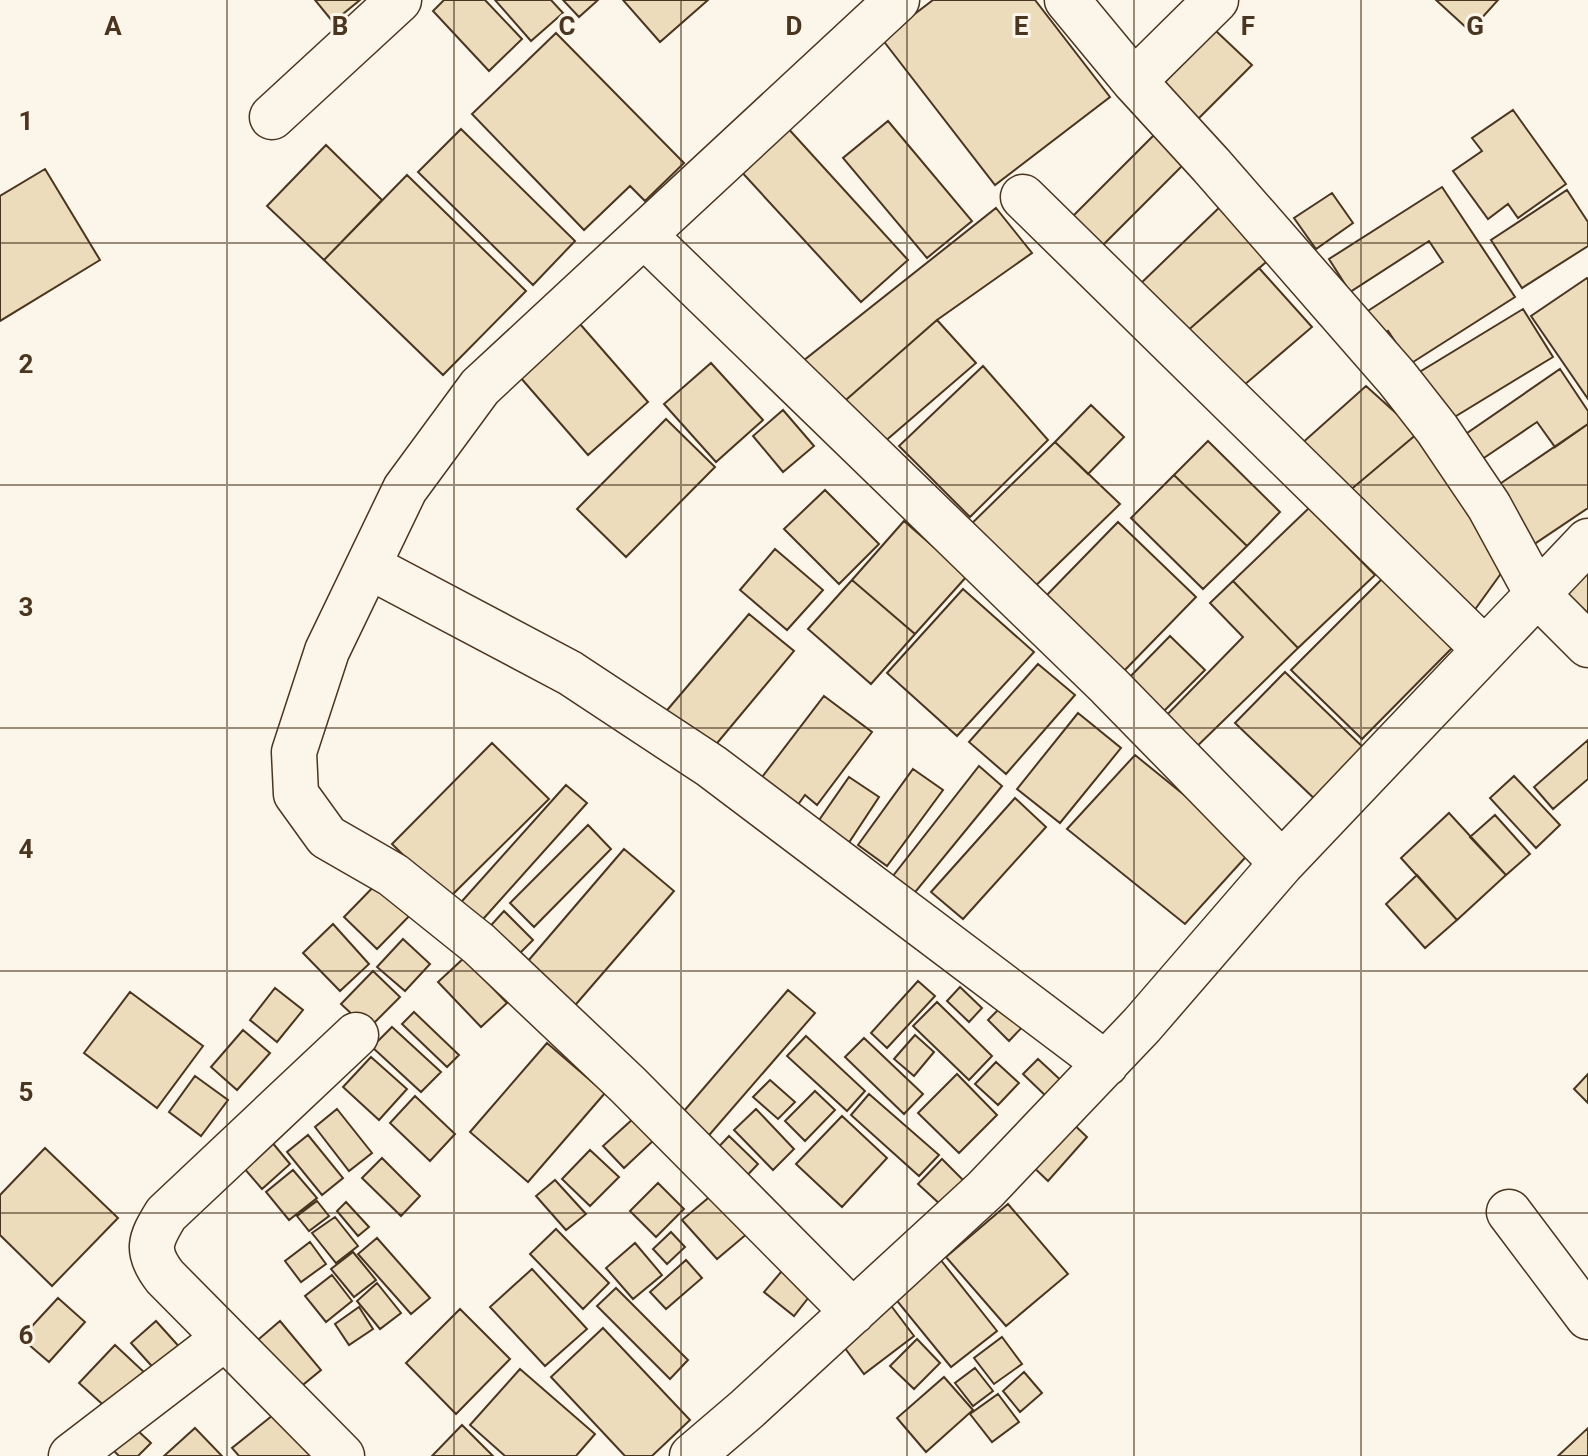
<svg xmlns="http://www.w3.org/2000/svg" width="1588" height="1456" font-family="Roboto,sans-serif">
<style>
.building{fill:#ecdcbc;stroke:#4a3520;stroke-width:2}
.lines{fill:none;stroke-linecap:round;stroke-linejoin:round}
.minor-casing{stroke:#4a3520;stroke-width:47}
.minor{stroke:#fbf6e9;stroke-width:44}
.grid{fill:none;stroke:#4a3520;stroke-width:2;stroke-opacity:0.55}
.grid-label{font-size:26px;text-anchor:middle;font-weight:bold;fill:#4a3520;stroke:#fbf6e9;stroke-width:6;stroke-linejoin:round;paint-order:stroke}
</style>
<rect width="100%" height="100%" fill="#fbf6e9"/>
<path class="building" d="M 315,0 L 360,0 L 333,22 Z
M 444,0 L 485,0 L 522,39 L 489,71 L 433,11 Z
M 495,0 L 551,0 L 563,13 L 531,41 Z
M 563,0 L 598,0 L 579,17 Z
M 623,0 L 708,0 L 660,42 Z
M 933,0 L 1035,0 L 1110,97 L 995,185 L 882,39 Z
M 1436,0 L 1498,0 L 1470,31 Z
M 1216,31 L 1252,65 L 1187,130 L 1152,95 Z
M 556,33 L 684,163 L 645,201 L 630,186 L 584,230 L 472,114 Z
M 1513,110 L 1566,184 L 1518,218 L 1508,204 L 1488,219 L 1453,171 L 1482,151 L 1472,138 Z
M 888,121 L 972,221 L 927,258 L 843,158 Z
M 785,125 L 908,260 L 861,302 L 738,168 Z
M 1162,127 L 1191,157 L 1098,250 L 1069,220 Z
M 461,129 L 575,241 L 533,285 L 418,172 Z
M 326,145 L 382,200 L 324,260 L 267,206 Z
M 45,169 L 100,260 L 0,321 L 0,196 Z
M 407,175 L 526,291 L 443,375 L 324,260 Z
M 1442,187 L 1515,297 L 1410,364 L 1388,331 L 1371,342 L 1357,318 L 1443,262 L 1429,241 L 1350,292 L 1329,259 Z
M 1567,190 L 1588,222 L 1588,246 L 1522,288 L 1491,240 Z
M 1332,193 L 1353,223 L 1316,249 L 1294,218 Z
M 1225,202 L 1273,256 L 1185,333 L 1135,289 Z
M 996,208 L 1032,253 L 937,320 L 839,406 L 803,361 Z
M 1259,268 L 1312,327 L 1243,386 L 1185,333 Z
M 1587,278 L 1588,279 L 1588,399 L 1531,316 Z
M 1523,309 L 1553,357 L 1443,424 L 1408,379 Z
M 937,320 L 976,363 L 876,449 L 839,406 Z
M 580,324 L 648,402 L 588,455 L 520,377 Z
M 711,363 L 763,420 L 716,462 L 664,404 Z
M 983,366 L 1048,440 L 970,517 L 899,446 Z
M 1560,369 L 1588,411 L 1588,424 L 1555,447 L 1537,422 L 1475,464 L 1457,440 Z
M 1366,386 L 1418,433 L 1348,492 L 1300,445 Z
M 1091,405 L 1124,437 L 1088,474 L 1055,442 Z
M 783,410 L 814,446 L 783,472 L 753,436 Z
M 666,419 L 715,467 L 626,557 L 577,509 Z
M 1588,424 L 1588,508 L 1521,553 L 1482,496 Z
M 1418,433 L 1510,561 L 1471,615 L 1348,492 Z
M 1208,441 L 1280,512 L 1247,546 L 1174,475 Z
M 1055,442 L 1120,504 L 1026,595 L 962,533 Z
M 1174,475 L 1247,546 L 1203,589 L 1131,518 Z
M 825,490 L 879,544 L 839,584 L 784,529 Z
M 1309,508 L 1375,575 L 1298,648 L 1233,581 Z
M 904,521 L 967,576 L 915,634 L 852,580 Z
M 1118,522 L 1196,597 L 1120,675 L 1042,600 Z
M 775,549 L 823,590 L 787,630 L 740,590 Z
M 1588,559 L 1588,632 L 1551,595 Z
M 1382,579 L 1452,648 L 1362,739 L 1291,670 Z
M 852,580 L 915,634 L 871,684 L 808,629 Z
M 1233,581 L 1298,648 L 1187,756 L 1158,724 L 1243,637 L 1210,603 Z
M 963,589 L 1034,652 L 957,736 L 887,673 Z
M 749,614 L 794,651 L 703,760 L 657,722 Z
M 1170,636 L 1205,670 L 1155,720 L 1121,686 Z
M 1038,664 L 1075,695 L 1006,774 L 969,742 Z
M 1285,672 L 1369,753 L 1320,804 L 1235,723 Z
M 824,696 L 872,732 L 817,805 L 805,795 L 792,813 L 756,785 Z
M 1078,713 L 1121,748 L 1060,823 L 1017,789 Z
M 1588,740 L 1588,779 L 1553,809 L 1534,787 Z
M 492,743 L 549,799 L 448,899 L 392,844 Z
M 1135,755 L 1252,850 L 1185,924 L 1067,829 Z
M 979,766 L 1002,786 L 912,896 L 889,881 Z
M 913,769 L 943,790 L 887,866 L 858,845 Z
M 1514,776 L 1560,825 L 1536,848 L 1490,798 Z
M 849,777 L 879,797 L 846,847 L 815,826 Z
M 566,785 L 587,803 L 476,927 L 455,909 Z
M 1015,798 L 1046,827 L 963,919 L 931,892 Z
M 1449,813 L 1506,875 L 1457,920 L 1401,858 Z
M 1495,815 L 1530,854 L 1506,875 L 1470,837 Z
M 588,825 L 611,849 L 534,927 L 510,903 Z
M 624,849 L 674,891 L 571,1010 L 522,968 Z
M 386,874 L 419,906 L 377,949 L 344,917 Z
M 1417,875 L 1457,920 L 1425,948 L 1386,904 Z
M 504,911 L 533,940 L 512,961 L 484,933 Z
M 333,924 L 369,964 L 340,991 L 303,953 Z
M 403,939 L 430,964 L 405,991 L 377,967 Z
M 464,958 L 507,1003 L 481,1027 L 438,982 Z
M 373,971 L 400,997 L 368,1029 L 341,1004 Z
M 918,981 L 935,996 L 887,1048 L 871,1033 Z
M 960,987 L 982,1008 L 969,1022 L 947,1001 Z
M 275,988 L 303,1010 L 277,1042 L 250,1020 Z
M 788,990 L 815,1013 L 704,1141 L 678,1118 Z
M 130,992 L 203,1046 L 157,1108 L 84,1053 Z
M 1007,1001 L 1028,1021 L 1009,1041 L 988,1020 Z
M 937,1002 L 992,1056 L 969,1080 L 913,1026 Z
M 414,1012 L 459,1055 L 447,1067 L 402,1024 Z
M 392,1027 L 441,1072 L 421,1092 L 372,1047 Z
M 243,1030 L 270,1053 L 237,1090 L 211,1067 Z
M 915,1035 L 934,1052 L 914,1076 L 894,1059 Z
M 806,1036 L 865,1091 L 847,1111 L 787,1056 Z
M 864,1038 L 923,1094 L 904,1114 L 845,1057 Z
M 547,1043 L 605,1093 L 528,1182 L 470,1132 Z
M 371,1057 L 407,1089 L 379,1120 L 343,1087 Z
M 1038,1059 L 1066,1085 L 1051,1101 L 1023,1074 Z
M 996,1062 L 1019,1083 L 998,1105 L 975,1084 Z
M 957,1074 L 997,1115 L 959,1153 L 918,1113 Z
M 1588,1074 L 1588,1103 L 1574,1089 Z
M 195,1076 L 228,1100 L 201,1136 L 169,1112 Z
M 770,1080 L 795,1102 L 778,1119 L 753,1097 Z
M 815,1091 L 835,1110 L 805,1141 L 785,1121 Z
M 869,1094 L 939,1155 L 919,1176 L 851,1115 Z
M 415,1096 L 455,1134 L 430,1161 L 390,1123 Z
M 337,1109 L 372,1153 L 349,1171 L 315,1127 Z
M 756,1109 L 794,1149 L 773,1170 L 734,1130 Z
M 842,1116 L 887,1158 L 842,1207 L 796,1164 Z
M 1066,1117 L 1087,1137 L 1048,1181 L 1027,1161 Z
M 634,1118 L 654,1140 L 624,1168 L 603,1146 Z
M 266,1135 L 290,1164 L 262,1189 L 237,1160 Z
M 308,1135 L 343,1178 L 322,1195 L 287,1152 Z
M 729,1136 L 758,1164 L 739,1184 L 710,1156 Z
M 45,1148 L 118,1218 L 52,1286 L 0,1235 L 0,1195 Z
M 590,1150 L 619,1177 L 590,1206 L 562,1179 Z
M 382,1158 L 420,1196 L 401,1216 L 362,1178 Z
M 942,1159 L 964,1181 L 941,1205 L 918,1184 Z
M 293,1170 L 317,1198 L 289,1220 L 266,1192 Z
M 555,1180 L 586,1214 L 566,1230 L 536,1196 Z
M 658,1183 L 684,1209 L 656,1237 L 630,1211 Z
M 713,1194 L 748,1233 L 717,1259 L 682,1220 Z
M 317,1201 L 329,1216 L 309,1231 L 297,1216 Z
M 346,1202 L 369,1227 L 358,1236 L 337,1211 Z
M 1008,1204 L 1068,1274 L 1006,1326 L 946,1257 Z
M 335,1217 L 358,1246 L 336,1263 L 312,1233 Z
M 556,1229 L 609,1283 L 583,1309 L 530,1254 Z
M 671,1232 L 685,1247 L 667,1264 L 653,1249 Z
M 377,1238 L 430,1298 L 411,1314 L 358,1254 Z
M 310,1242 L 326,1264 L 301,1282 L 285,1261 Z
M 635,1243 L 662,1275 L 633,1299 L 606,1268 Z
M 353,1252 L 376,1280 L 354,1297 L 331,1269 Z
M 940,1259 L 997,1331 L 951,1367 L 893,1296 Z
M 686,1260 L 702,1278 L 666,1309 L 650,1292 Z
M 787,1265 L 816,1288 L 794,1316 L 764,1292 Z
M 532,1269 L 587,1329 L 545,1366 L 490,1307 Z
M 332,1275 L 352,1301 L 326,1322 L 305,1296 Z
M 377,1283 L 401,1313 L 380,1329 L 357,1301 Z
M 616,1288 L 688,1360 L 670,1379 L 597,1306 Z
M 58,1298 L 85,1322 L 49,1362 L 21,1338 Z
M 889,1303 L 914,1336 L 864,1374 L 839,1340 Z
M 359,1307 L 373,1329 L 349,1345 L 335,1324 Z
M 460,1309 L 510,1359 L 456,1414 L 406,1363 Z
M 156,1321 L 183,1351 L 158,1373 L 131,1343 Z
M 280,1321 L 321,1370 L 293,1393 L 252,1345 Z
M 603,1328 L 690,1420 L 652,1456 L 625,1456 L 551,1377 Z
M 1002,1337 L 1022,1364 L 994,1384 L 974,1358 Z
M 917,1339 L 940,1363 L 914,1389 L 890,1366 Z
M 115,1345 L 146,1374 L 110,1411 L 79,1383 Z
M 975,1368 L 993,1391 L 973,1406 L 955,1383 Z
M 520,1369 L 595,1434 L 576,1456 L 505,1456 L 470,1425 Z
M 1024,1372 L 1042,1393 L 1020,1412 L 1003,1391 Z
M 944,1377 L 973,1410 L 926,1452 L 897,1418 Z
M 998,1394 L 1019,1422 L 992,1442 L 970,1414 Z
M 288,1403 L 331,1456 L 239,1456 L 232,1448 Z
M 462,1425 L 493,1456 L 432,1456 Z
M 195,1428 L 222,1456 L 164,1456 Z
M 1588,1428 L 1588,1456 L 1558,1456 Z
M 136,1429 L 151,1443 L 138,1456 L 119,1456 L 114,1451 Z"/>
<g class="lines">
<defs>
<path id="minor" d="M 1067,0 L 1134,81 L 1211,165 L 1397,378 L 1437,429 L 1489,506 L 1537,594 L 1588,645
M 1134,81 L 1216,0
M 272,117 L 399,0
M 1023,197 L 1484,649
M 644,235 L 1109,686 L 1282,863
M 368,566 L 570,673 L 711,766 L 1106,1064
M 1509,1212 L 1588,1317
M 853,1312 L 628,1085 L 479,944 L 393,875 L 327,837 L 296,794 L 294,752 L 327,651 L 405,489 L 480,387 L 897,0
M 71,1456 L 225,1338
M 342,1456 L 165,1277 C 145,1251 150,1240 166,1214 L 356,1035
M 692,1456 L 747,1409 L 985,1190 L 1142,1025 L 1282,863 L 1588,541"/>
</defs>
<use href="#minor" class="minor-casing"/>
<use href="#minor" class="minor"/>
</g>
<path class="grid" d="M 227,0 L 227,1456M 454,0 L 454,1456M 681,0 L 681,1456M 907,0 L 907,1456M 1134,0 L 1134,1456M 1361,0 L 1361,1456M 0,243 L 1588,243M 0,485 L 1588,485M 0,728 L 1588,728M 0,971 L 1588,971M 0,1213 L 1588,1213"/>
<g class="grid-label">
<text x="113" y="35">A</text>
<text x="340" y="35">B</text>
<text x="567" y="35">C</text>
<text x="794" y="35">D</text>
<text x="1021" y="35">E</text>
<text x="1248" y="35">F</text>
<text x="1475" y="35">G</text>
<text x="26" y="130">1</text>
<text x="26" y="373">2</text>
<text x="26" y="616">3</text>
<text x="26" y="858">4</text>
<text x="26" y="1101">5</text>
<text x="26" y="1344">6</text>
</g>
</svg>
